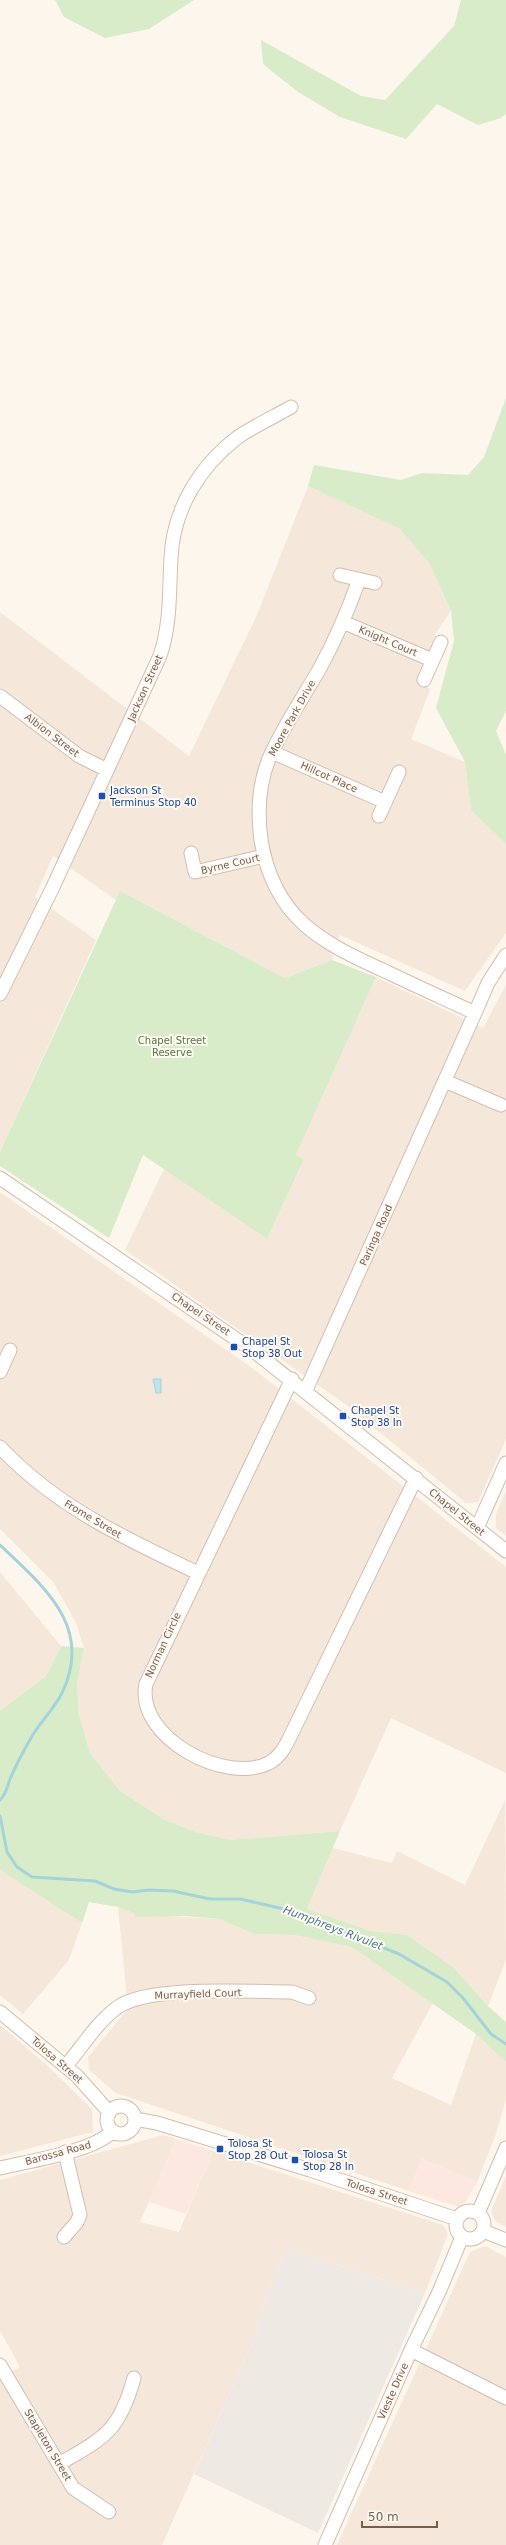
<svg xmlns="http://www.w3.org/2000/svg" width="506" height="2545" font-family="'DejaVu Sans',sans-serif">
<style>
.residential{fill:#f5e8da}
.commercial{fill:#fde8e0}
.industrial{fill:#efe9e4}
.green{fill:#d8ecc9}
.water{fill:#bfe3e8;stroke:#a5d3da}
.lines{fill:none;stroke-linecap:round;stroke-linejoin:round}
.stream{stroke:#a5d3da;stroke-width:3}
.minor-casing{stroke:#d1beb0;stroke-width:15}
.minor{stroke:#fff;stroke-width:13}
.transit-dot{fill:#1a4fb4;stroke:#fffaf3;stroke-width:1.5}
.labels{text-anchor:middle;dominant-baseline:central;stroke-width:4;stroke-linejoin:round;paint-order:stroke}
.street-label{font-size:10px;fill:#7a5c4d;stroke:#fffaf3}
.transit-label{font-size:10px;fill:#164399;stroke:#fffaf3;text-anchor:start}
.park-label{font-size:10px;fill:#537a41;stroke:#fffaf3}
.water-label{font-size:11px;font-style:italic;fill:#437c86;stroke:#fffaf3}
</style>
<rect width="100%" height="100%" fill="#fdf6ec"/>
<path class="residential" d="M 308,486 L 400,529 L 429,563 L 451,611 L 433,637 L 445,642 L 427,685 L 430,690 L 411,739 L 465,762 L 471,810 L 506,844 L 506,933 L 465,991 L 340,935 L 332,960 L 285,978 L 120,891 L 116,900 L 53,856 L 35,897 L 96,940 L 0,1152 L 0,612 L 189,756 L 257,615 Z
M 376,977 L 483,1028 L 506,985 L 506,1439 L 478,1502 L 466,1503 L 345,1404 L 125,1250 L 164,1169 L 267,1239 L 304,1159 L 296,1155 Z
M 0,1192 L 255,1370 L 506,1567 L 506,1773 L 391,1718 L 340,1831 L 230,1840 L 196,1832 L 165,1820 L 120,1791 L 90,1753 L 79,1715 L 77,1684 L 84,1648 L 76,1623 L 54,1583 L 0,1529 Z
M 506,1491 L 506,1536 L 496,1528 L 496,1514 Z
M 0,1572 L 61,1646 L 46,1676 L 0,1711 Z
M 505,1800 L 506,1960 L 488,2006 L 453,1967 L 407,1935 L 371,1931 L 307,1909 L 333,1848 L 392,1863 L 397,1851 L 465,1885 Z
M 0,1870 L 82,1923 L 69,1960 L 23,2014 L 0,1995 Z
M 118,1907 L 135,1914 L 219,1919 L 254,1934 L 294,1935 L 352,1947 L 433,2003 L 392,2078 L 451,2105 L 476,2034 L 506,2062 L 506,2099 L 496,2134 L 477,2182 L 422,2159 L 409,2191 L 116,2093 L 89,2070 L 88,2057 L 128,2009 Z
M 0,2025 L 47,2065 L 92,2109 L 93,2132 L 0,2156 Z
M 163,2135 L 176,2139 L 140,2222 L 179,2232 L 213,2151 L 443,2225 L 448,2234 L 425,2293 L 286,2248 L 256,2323 L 260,2325 L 162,2545 L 0,2545 L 0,2377 L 20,2367 L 0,2331 L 0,2180 Z
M 506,2176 L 506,2227 L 495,2221 L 491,2211 Z
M 485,2246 L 506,2257 L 506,2545 L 337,2545 L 470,2252 Z"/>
<path class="commercial" d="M 176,2139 L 213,2151 L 186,2214 L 148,2202 Z
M 422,2159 L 477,2182 L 465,2203 L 458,2207 L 409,2191 Z"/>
<path class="industrial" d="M 286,2248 L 425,2293 L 318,2533 L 194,2474 L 260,2325 L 256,2323 Z"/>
<path class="green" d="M 55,0 L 194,0 L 149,29 L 105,38 L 64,17 Z
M 461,0 L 506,0 L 506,114 L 501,118 L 478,125 L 437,104 L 406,139 L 340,117 L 298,92 L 263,64 L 261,40 L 361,96 L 385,100 L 454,26 Z
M 506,398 L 506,711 L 496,731 L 506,755 L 506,844 L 471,810 L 465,762 L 436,708 L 454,641 L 451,611 L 429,563 L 400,529 L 308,486 L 314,465 L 401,480 L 422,473 L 468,475 L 484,457 Z
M 120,891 L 285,978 L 332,960 L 376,977 L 296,1155 L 304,1159 L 267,1239 L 143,1155 L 109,1238 L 0,1166 L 0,1152 Z
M 61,1646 L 84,1648 L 77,1684 L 79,1715 L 90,1753 L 120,1791 L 165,1820 L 196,1832 L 230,1840 L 340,1831 L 307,1909 L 371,1931 L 407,1935 L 453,1967 L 488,2006 L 506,2022 L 506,2062 L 476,2034 L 352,1947 L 294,1935 L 254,1934 L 219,1919 L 186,1916 L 135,1917 L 135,1914 L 118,1907 L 89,1902 L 82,1923 L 0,1870 L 0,1711 L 46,1676 Z"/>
<path class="water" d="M 153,1379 L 161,1379 L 161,1393 L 156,1393 Z"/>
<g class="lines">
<path class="stream" d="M 0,1545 C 44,1587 94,1627 62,1693 C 54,1709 40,1722 31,1738 C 24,1750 16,1765 10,1779 C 7,1787 7,1793 0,1800
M 0,1816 L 7,1852 L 17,1867 L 32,1877 L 95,1881 L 114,1889 L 132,1892 L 150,1890 L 173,1891 L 210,1899 L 240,1899 L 293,1911 L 399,1954 L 447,1982 L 463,1998 L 491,2034 L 506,2044"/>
<defs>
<path id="minor" d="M 340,575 L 375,583
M 359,580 C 348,610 336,639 320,668 C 304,696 286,722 272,752 C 259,779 257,810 261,840 C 274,919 321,942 387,972 C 416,986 445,999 475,1013
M 343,622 L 432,660
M 424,680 L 441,642
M 0,696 L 79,756 L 107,770
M 272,752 L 385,802
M 379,816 L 399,772
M 191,853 L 195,872 L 264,856
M 0,994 L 52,889 L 160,656 C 171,623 169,592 171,558 C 173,509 200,466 238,437 C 254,426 274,417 291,407
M 445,1081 L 501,1105
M 0,1178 L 255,1352 L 506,1551
M 0,1372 L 10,1350
M 292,1379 L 146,1684 C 135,1737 225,1785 269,1763 C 280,1757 285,1747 290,1737 L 416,1478
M 306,1390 L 475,1013 L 488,983 L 506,955
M 0,1447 C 55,1506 126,1539 198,1573
M 477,1528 L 506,1463
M 0,2012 L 77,2076 L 109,2112
M 66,2066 C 82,2047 97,2022 118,2007 C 149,1985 251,1992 292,1992 L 309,1998
M107 2120a14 14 0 1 1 28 0a14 14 0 1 1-28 0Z
M 135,2119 L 157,2123 L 310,2170 L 457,2219
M 0,2168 C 29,2161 91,2152 112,2132
M456 2225a14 14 0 1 1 28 0a14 14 0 1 1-28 0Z
M 478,2213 L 506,2148
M 483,2231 L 506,2240
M 64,2237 L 77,2222 L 80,2215 L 65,2152
M 411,2350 L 506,2398
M 0,2365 L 73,2488 L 109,2512
M 59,2464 C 105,2437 119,2432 134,2378
M 325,2545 L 411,2350 L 439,2292 L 462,2237"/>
</defs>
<use href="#minor" class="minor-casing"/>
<use href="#minor" class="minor"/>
</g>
<g class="transit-dot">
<rect x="98" y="792" width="8" height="8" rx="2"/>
<rect x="230" y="1343" width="8" height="8" rx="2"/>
<rect x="339" y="1412" width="8" height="8" rx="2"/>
<rect x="216" y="2145" width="8" height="8" rx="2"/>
<rect x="291" y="2156" width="8" height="8" rx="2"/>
</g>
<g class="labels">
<g class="street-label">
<text transform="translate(388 641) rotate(23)">Knight Court</text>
<text transform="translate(145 688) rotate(-66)">Jackson Street</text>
<text transform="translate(292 718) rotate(-61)">Moore Park Drive</text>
<text transform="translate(52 735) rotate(37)">Albion Street</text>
<text transform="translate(329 777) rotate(24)">Hillcot Place</text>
<text transform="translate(230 864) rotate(-13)">Byrne Court</text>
<text transform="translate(376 1235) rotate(-66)">Paringa Road</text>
<text transform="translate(201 1314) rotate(34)">Chapel Street</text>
<text transform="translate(457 1512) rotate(39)">Chapel Street</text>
<text transform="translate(93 1519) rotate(31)">Frome Street</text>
<text transform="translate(163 1645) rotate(-65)">Norman Circle</text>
<text transform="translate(198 1994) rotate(-2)">Murrayfield Court</text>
<text transform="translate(57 2060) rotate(41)">Tolosa Street</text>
<text transform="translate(58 2153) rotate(-15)">Barossa Road</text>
<text transform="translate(377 2192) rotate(18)">Tolosa Street</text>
<text transform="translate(393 2391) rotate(-66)">Vieste Drive</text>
<text transform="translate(48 2445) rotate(59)">Stapleton Street</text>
</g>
<g class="transit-label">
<text x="110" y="790">Jackson St<tspan x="110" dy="12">Terminus Stop 40</tspan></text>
<text x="242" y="1341">Chapel St<tspan x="242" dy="12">Stop 38 Out</tspan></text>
<text x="351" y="1410">Chapel St<tspan x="351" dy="12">Stop 38 In</tspan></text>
<text x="228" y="2143">Tolosa St<tspan x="228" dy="12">Stop 28 Out</tspan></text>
<text x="303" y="2154">Tolosa St<tspan x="303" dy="12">Stop 28 In</tspan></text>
</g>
<g class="park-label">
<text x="172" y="1040">Chapel Street<tspan x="172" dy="12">Reserve</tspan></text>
</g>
<g class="water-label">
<text transform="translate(333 1928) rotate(21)">Humphreys Rivulet</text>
</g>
</g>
<path d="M362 2521v6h75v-6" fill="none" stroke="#7a5c4d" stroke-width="2"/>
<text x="368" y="2521" font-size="12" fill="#7a5c4d" stroke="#fffaf3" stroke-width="3" paint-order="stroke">50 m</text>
</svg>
